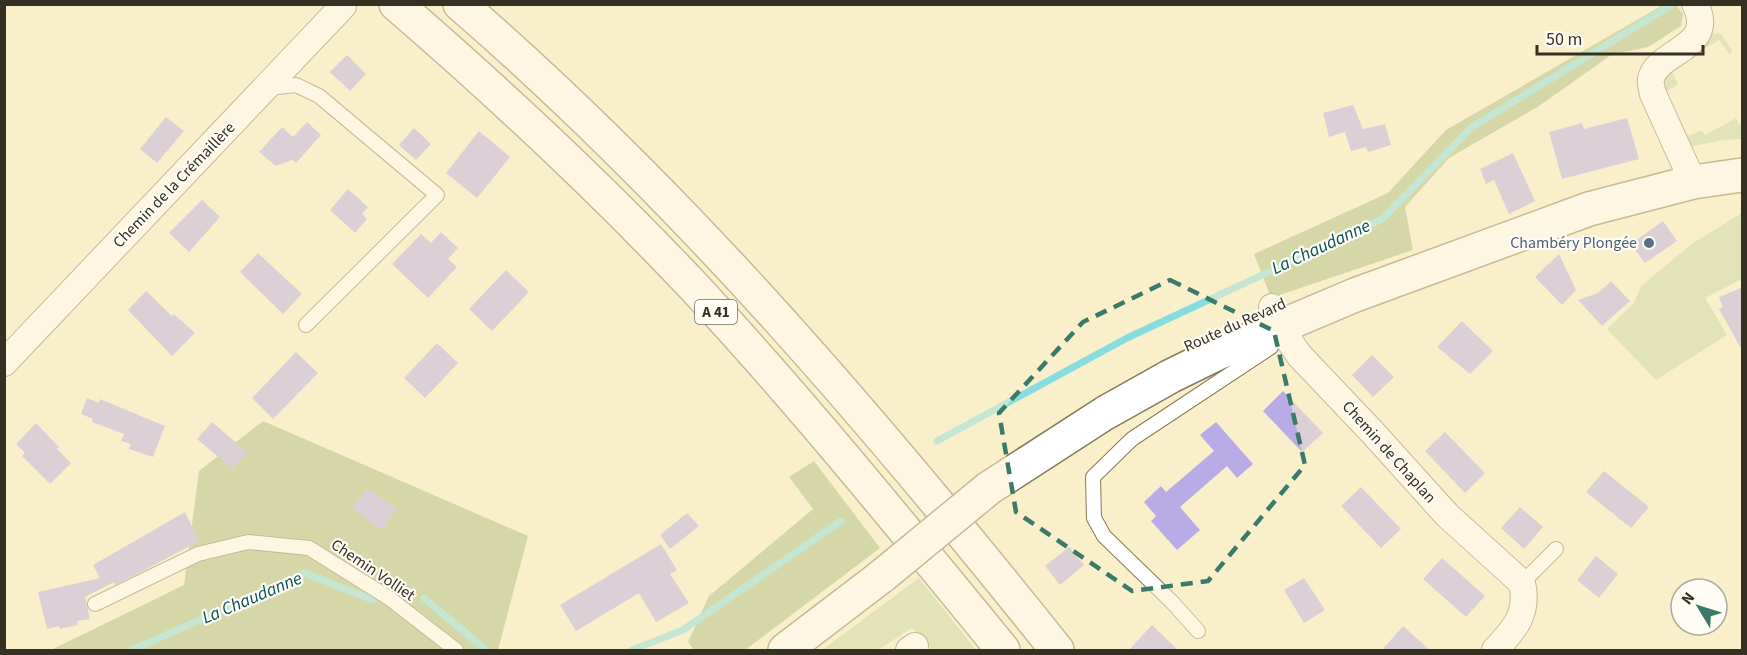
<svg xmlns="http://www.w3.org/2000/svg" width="1747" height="655" font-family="'Source Sans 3',sans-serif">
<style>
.green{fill:#c6d5a3}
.forest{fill:#a9bb7f}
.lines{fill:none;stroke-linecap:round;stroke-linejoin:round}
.stream{stroke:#87dce0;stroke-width:7}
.building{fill:#b9ace6}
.service-casing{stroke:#847b5a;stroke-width:16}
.minor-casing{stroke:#847b5a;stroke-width:28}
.secondary-casing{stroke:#847b5a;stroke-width:36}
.motorway-casing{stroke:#847b5a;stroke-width:36}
.service{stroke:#fff;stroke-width:14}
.minor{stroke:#fff;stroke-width:26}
.secondary{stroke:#fff;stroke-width:33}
.motorway{stroke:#fff;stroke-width:33}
.secondary-bridge-casing{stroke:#847b5a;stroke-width:36;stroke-linecap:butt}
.secondary-bridge{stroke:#fff;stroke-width:33}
.marked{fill:none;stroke:#3a7a68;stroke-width:4.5;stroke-dasharray:12 8;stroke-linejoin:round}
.service-dot{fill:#5c6f8a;stroke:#fefcf5;stroke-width:2}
.labels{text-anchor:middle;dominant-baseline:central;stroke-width:4.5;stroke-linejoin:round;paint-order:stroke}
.shield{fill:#fefcf5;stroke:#716d61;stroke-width:1.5}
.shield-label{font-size:15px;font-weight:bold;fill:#343022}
.street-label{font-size:16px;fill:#343022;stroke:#fefcf5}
.service-label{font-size:16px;fill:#4e5e75;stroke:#fefcf5;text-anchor:end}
.water-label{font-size:18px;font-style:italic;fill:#005154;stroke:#fefcf5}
</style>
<rect width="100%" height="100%" fill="#f9efca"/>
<path class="green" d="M 1713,33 L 1721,34 L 1732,50 L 1730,55 L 1719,40 L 1670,69 L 1678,84 L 1664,93 L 1688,136 L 1702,130 L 1705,135 L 1736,118 L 1739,124 L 1742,123 L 1742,139 L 1723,140 L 1689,147 L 1660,94 L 1666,66 L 1704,36 Z
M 1742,213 L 1742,279 L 1705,298 L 1727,335 L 1656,380 L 1607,329 L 1634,303 L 1641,286 L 1693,243 Z
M 919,578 L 976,650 L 932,650 L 912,628 L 878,650 L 822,650 Z"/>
<path class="forest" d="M 1663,5 L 1676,5 L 1683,14 L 1681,26 L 1648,47 L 1611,55 L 1539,106 L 1449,158 L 1405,207 L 1413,250 L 1271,298 L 1254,254 L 1388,193 L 1446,130 Z
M 263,421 L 528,536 L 498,650 L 51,650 L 184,585 L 199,471 Z
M 814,461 L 880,548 L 745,650 L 694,650 L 688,642 L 709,596 L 813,509 L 789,477 Z"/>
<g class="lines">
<path class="stream" d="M 937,441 L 1127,338 L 1382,219 L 1472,127 L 1673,4
M 424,598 L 486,650
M 132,650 L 305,573 L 373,600
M 632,650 L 683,630 L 841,521"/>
</g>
<path class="building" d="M 347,55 L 366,74 L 350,91 L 330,72 Z
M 1353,105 L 1363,129 L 1385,124 L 1391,145 L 1368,152 L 1366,147 L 1351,151 L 1345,132 L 1329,137 L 1323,113 Z
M 166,117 L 184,131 L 157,163 L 140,149 Z
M 1627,118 L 1639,159 L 1562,179 L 1549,132 L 1582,123 L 1584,129 Z
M 307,122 L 321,135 L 296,163 L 292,160 L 276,166 L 259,152 L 282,127 L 293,137 Z
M 414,128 L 431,144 L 416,160 L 399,145 Z
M 479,131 L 510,157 L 477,198 L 446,173 Z
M 1513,153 L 1535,201 L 1509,214 L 1494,180 L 1486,184 L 1480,169 Z
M 348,189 L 368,207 L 362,214 L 367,219 L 355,233 L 330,210 Z
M 202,200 L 220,217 L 189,252 L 169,233 Z
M 1663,221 L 1677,241 L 1645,263 L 1631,244 Z
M 441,232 L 458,248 L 448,259 L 457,267 L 428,298 L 392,264 L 421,234 L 431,243 Z
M 258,253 L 302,294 L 283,314 L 240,272 Z
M 1559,254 L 1576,290 L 1562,305 L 1535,277 Z
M 506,270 L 529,292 L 492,331 L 469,309 Z
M 1611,281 L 1630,301 L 1602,326 L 1578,300 L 1598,293 Z
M 1743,287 L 1743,352 L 1719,309 L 1723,307 L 1719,297 Z
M 146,291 L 172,316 L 174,314 L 195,333 L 172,356 L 128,310 Z
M 1462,321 L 1493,351 L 1470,374 L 1437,347 Z
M 437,343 L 458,363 L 425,398 L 404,378 Z
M 296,352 L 318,373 L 273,419 L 252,398 Z
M 1372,355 L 1394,377 L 1373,397 L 1352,375 Z
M 1283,391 L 1323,433 L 1302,452 L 1263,411 Z
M 87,398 L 99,403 L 100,399 L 165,426 L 153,457 L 129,449 L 131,444 L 121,441 L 124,434 L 92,422 L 93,419 L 81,414 Z
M 212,422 L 247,452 L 233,469 L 197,439 Z
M 1216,422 L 1253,464 L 1237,478 L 1227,466 L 1180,507 L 1200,530 L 1177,550 L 1151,521 L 1156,516 L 1144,502 L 1161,486 L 1166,492 L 1214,451 L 1200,435 Z
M 36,423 L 59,447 L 57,449 L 71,463 L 50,484 L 22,456 L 25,453 L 16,444 Z
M 1445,432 L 1485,473 L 1465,493 L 1425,451 Z
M 1604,471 L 1649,507 L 1631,528 L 1586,492 Z
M 1361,487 L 1401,529 L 1381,548 L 1341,506 Z
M 367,488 L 396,509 L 381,530 L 352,508 Z
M 1520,507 L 1543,527 L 1524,549 L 1501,528 Z
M 185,512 L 199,541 L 143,571 L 115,585 L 114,582 L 85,597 L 90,619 L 77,621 L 78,625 L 60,629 L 59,626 L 47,629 L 38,592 L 100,578 L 93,565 Z
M 687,513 L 699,526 L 670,549 L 660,535 Z
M 661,544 L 677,570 L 670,574 L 689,603 L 656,622 L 639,593 L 576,631 L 560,605 Z
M 1069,547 L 1084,565 L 1060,585 L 1045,566 Z
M 1596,556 L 1618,574 L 1599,598 L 1577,580 Z
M 1442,558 L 1485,596 L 1466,617 L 1423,579 Z
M 1304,578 L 1325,610 L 1304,623 L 1284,590 Z
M 1152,625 L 1179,651 L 1128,651 Z
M 1403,626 L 1431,651 L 1381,651 Z"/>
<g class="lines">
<defs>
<path id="service" d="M 268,88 L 296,85 L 319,96 L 437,195 L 306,325
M 1522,583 L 1556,549
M 95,604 L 198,554 L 248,542 L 309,548 L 389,598 L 456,650
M 1198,631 L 1172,602 L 1104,536 L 1094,518 L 1093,477 L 1132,439 L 1271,347 L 1275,338"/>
<path id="minor" d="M 1693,182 L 1653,94 C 1652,90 1650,83 1651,79 C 1657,50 1718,49 1695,4
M 1272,307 L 1280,327 L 1299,355 L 1373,433 L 1447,515 L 1522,583 C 1529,613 1515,629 1495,650
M 4,363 L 343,6
M 909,650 L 915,646"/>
<path id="secondary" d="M 989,488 L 1105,413 L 1171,376 L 1220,352 L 1355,295 L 1589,209 L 1693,182 L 1742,175
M 785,650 L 882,576"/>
<path id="motorway" d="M 396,4 C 500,94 601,188 695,288 C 803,404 903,528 1003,650
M 460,4 C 683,197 874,421 1057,650"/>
</defs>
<use href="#service" class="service-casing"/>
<use href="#minor" class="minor-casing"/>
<use href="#secondary" class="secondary-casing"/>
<use href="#motorway" class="motorway-casing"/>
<use href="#service" class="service"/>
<use href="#minor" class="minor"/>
<use href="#secondary" class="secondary"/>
<use href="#motorway" class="motorway"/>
<defs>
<path id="secondary-bridge" d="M 882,576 L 989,488"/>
</defs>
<use href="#secondary-bridge" class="secondary-bridge-casing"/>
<use href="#secondary-bridge" class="secondary-bridge"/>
</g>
<path d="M0 0H1747V655H0ZM 1170,280 L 1274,331 L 1305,465 L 1208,581 L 1132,591 L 1016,512 L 999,413 L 1083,322 Z" fill="#f9efca" fill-opacity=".55" fill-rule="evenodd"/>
<path class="marked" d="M 1170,280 L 1274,331 L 1305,465 L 1208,581 L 1132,591 L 1016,512 L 999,413 L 1083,322 Z"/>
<circle class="service-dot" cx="1649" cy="243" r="6"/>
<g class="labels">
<rect class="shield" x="695" y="300" width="42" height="24" rx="4.5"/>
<g class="shield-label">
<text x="716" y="312">A 41</text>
</g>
<g class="street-label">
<text transform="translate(174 185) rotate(-46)">Chemin de la Crémaillère</text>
<text transform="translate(1235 325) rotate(-24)">Route du Revard</text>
<text transform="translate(1389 452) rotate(48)">Chemin de Chaplan</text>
<text transform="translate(373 570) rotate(34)">Chemin Volliet</text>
</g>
<g class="service-label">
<text x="1637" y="243">Chambéry Plongée</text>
</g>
<g class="water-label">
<text transform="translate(1321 247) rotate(-25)">La Chaudanne</text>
<text transform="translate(252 598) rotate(-23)">La Chaudanne</text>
</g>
</g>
<rect width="1747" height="655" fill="none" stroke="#343022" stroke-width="12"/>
<g transform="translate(1699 607) rotate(308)"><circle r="28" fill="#fefcf5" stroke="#adaaa1" stroke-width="1.5"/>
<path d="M0-4.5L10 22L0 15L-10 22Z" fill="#3a7a68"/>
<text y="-9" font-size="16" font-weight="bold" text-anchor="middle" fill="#343022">N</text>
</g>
<path d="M1537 45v9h166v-9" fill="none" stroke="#343022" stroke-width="3"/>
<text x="1546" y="45" font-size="18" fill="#343022" stroke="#fefcf5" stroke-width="4.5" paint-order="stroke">50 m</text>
</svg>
